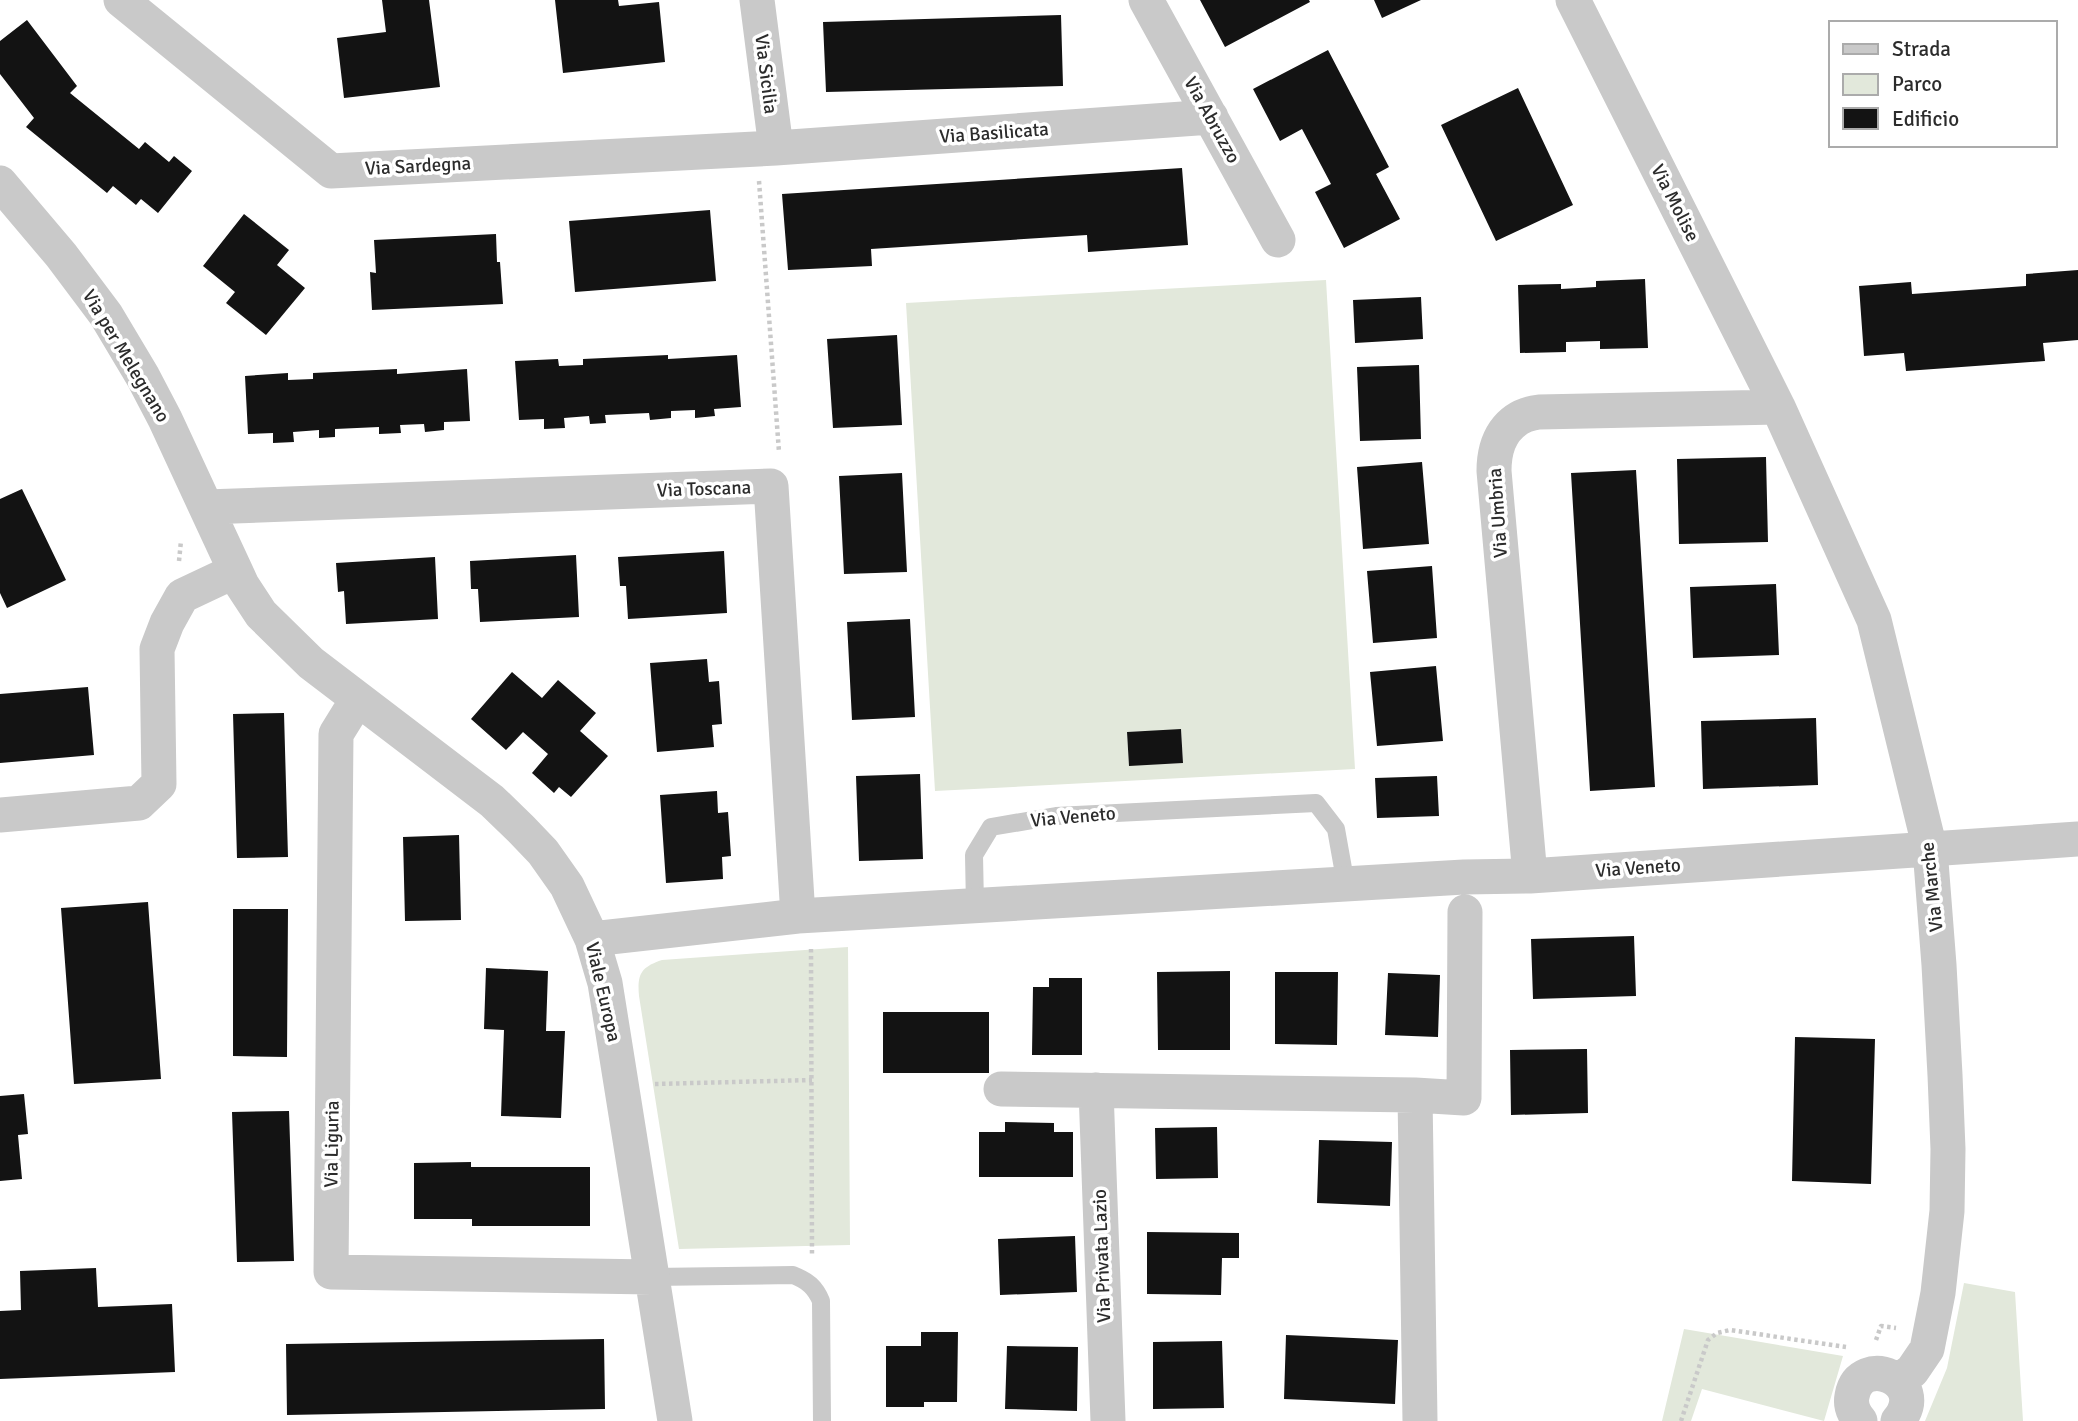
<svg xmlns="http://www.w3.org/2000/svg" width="2078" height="1421" font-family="Signika,sans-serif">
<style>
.green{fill:#e2e8db;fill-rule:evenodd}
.building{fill:#131313}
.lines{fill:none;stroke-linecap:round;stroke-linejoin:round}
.path{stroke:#c9c9c9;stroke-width:4.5;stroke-dasharray:3.5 3.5;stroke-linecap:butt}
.service{stroke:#c9c9c9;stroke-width:18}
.minor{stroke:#c9c9c9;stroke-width:35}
.labels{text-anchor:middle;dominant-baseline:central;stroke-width:7;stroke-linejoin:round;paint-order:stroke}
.street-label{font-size:19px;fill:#2c2c2c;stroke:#fff}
</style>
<rect width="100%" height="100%" fill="#fff"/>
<path class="green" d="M 1326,280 L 1355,769 L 935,791 L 906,303 ZM 1181,730 L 1183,763 L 1129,765 L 1127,732 Z
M 848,947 L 850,1245 L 679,1249 L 639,996 C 637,974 641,967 662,960 Z
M 1964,1283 L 2015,1292 L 2023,1421 L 1925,1421 L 1947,1368 Z
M 1684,1329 L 1843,1356 L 1824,1421 L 1702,1389 L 1691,1421 L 1662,1421 Z"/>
<path class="building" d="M 382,0 L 429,0 L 440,87 L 344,98 L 337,38 L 386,32 Z
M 555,0 L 618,0 L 619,6 L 659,2 L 665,62 L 563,73 Z
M 1200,0 L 1309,0 L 1310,2 L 1225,47 Z
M 1374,0 L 1421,0 L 1382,18 Z
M 1061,15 L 1063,86 L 826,92 L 823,22 Z
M 27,20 L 77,86 L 70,93 L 139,149 L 145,142 L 169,162 L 174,156 L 192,171 L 158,213 L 141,199 L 136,205 L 113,186 L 107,193 L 26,127 L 34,118 L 0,74 L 0,41 Z
M 1328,50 L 1389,167 L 1376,174 L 1400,219 L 1344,248 L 1315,192 L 1331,184 L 1302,129 L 1280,141 L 1253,89 Z
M 1518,88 L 1573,205 L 1496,241 L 1441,125 Z
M 1182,168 L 1188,245 L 1088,252 L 1087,235 L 871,249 L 872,266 L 788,270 L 782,194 Z
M 710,210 L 716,281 L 575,292 L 569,221 Z
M 244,214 L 289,250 L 277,265 L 305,288 L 266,335 L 226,303 L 235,292 L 203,266 Z
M 496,234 L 497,262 L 500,262 L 503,304 L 372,310 L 370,272 L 376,273 L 374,240 Z
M 2078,270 L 2078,340 L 2043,343 L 2045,361 L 1906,371 L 1904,353 L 1864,356 L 1859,286 L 1911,282 L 1912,294 L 2026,286 L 2026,274 Z
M 1645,279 L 1648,348 L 1600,349 L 1600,341 L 1566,342 L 1566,352 L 1520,353 L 1518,285 L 1561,284 L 1561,289 L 1596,287 L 1596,281 Z
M 1421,297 L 1423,339 L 1355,343 L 1353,300 Z
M 897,335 L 902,425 L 833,428 L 827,339 Z
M 668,355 L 668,359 L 737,355 L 741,407 L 714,409 L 715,416 L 695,418 L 695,410 L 671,411 L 671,418 L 650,420 L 649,413 L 605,415 L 606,423 L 590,424 L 589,416 L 564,418 L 565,428 L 544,429 L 544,419 L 519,420 L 515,361 L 558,359 L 559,366 L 583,365 L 583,359 Z
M 1419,365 L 1421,439 L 1360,441 L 1357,367 Z
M 397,369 L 397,374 L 467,369 L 470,421 L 444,422 L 444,430 L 425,432 L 424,424 L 400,425 L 401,433 L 379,434 L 379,427 L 335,429 L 335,437 L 319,438 L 319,430 L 293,432 L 294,442 L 273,443 L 273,433 L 248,434 L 245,376 L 288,373 L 288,380 L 313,379 L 313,373 Z
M 1766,457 L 1768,542 L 1679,544 L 1677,459 Z
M 1422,462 L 1429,544 L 1363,549 L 1357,467 Z
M 1636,470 L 1655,787 L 1590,791 L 1571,473 Z
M 902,473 L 907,572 L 844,574 L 839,476 Z
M 22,489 L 66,580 L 7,608 L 0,593 L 0,499 Z
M 724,551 L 727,613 L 628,619 L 626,586 L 620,586 L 618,557 Z
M 576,555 L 579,617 L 480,622 L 478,589 L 471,589 L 470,561 Z
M 435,557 L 438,619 L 346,624 L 344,591 L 338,592 L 336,563 Z
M 1432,566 L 1437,638 L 1373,643 L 1367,571 Z
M 1776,584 L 1779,655 L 1693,658 L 1690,587 Z
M 910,619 L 915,717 L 852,720 L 847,622 Z
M 707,659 L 709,682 L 719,681 L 722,724 L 712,725 L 714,747 L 657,752 L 650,663 Z
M 1436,666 L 1443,741 L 1377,746 L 1370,672 Z
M 512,672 L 542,698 L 558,680 L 596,713 L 580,731 L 608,756 L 571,797 L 559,787 L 554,793 L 532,773 L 548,754 L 523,732 L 506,750 L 471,719 Z
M 88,687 L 94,755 L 0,763 L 0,694 Z
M 284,713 L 288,857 L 237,858 L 233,714 Z
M 1816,718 L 1818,785 L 1703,789 L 1701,721 Z
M 1181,729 L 1183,763 L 1129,766 L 1127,732 Z
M 920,774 L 923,859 L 859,861 L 856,776 Z
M 1437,776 L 1439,816 L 1377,818 L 1375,778 Z
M 717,791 L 718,813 L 728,812 L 731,856 L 722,857 L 723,879 L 666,883 L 660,795 Z
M 459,835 L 461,920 L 405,921 L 403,837 Z
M 148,902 L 161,1079 L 74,1084 L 61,908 Z
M 233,909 L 288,909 L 287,1057 L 233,1056 Z
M 1634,936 L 1636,996 L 1533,999 L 1531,939 Z
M 486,968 L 548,971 L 546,1031 L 565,1031 L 561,1118 L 501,1116 L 504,1030 L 484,1029 Z
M 1230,971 L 1230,1050 L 1158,1050 L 1157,972 Z
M 1275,972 L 1338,972 L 1337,1045 L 1275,1044 Z
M 1388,973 L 1440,975 L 1438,1037 L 1385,1035 Z
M 1049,978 L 1082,978 L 1082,1055 L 1032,1055 L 1033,987 L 1049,987 Z
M 883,1012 L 989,1012 L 989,1073 L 883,1073 Z
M 1795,1037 L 1875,1039 L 1871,1184 L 1792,1181 Z
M 1587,1049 L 1588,1113 L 1511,1115 L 1510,1050 Z
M 24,1094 L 28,1134 L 18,1135 L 22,1179 L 0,1181 L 0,1096 Z
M 289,1111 L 294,1261 L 237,1262 L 232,1112 Z
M 1005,1122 L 1054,1123 L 1054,1132 L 1073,1132 L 1073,1177 L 979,1177 L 979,1132 L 1005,1132 Z
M 1217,1127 L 1218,1178 L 1156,1179 L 1155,1128 Z
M 1319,1140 L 1392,1142 L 1390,1206 L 1317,1203 Z
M 471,1162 L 471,1167 L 590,1167 L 590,1226 L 472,1226 L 472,1219 L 414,1219 L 414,1163 Z
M 1147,1232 L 1239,1233 L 1239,1258 L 1222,1258 L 1221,1295 L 1147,1294 Z
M 1075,1236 L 1077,1292 L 1000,1295 L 998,1239 Z
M 96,1268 L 98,1307 L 172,1304 L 175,1372 L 0,1379 L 0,1311 L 21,1310 L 20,1271 Z
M 921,1332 L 958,1332 L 957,1402 L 924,1402 L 924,1407 L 886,1407 L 886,1346 L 921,1346 Z
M 1286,1335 L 1398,1340 L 1395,1404 L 1284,1399 Z
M 604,1339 L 605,1409 L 287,1415 L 286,1344 Z
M 1222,1341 L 1224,1408 L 1153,1409 L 1153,1342 Z
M 1007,1346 L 1078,1347 L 1077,1411 L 1005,1409 Z"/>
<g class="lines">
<path class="path" d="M 759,181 L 779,452
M 179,561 L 181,541
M 811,949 L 812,1255
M 655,1084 L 812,1080
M 1876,1340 L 1881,1326 L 1896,1328
M 1681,1421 L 1708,1340 L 1717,1333 L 1730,1330 L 1846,1347"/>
<path class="service" d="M 975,906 L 974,855 L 991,827 L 1056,816 L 1316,803 L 1336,829 L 1346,885
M 652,1277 L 793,1275 C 808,1281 815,1287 821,1301 L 822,1421"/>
<path class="minor" d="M 121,0 L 331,171 L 776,148 L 1211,117
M 757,0 L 776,148
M 1146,0 L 1278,240
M 1573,0 L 1778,407 L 1874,620 L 1930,849 L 1939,965 L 1945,1075 L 1948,1149 L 1947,1211 L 1938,1293 L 1927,1349 L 1912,1371 L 1898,1381
M 0,183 L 61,255 L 106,315 L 143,377 L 165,419 L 242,585 L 261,614 L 311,663 L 492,801 L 521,829 L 543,852 L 567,886 L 592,939 L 605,983 L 675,1421
M 206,507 L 771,486 L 798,916
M 357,700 L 336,734 L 331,1272 L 652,1277
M 0,815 L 139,803 L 159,784 L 157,649 L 167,623 L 182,596 L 235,571
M 1530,876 L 1494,471 C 1494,441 1507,416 1539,412 L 1778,407
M 592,939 L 798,916 L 1464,877 L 1530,876 L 2078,839
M 1001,1089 L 1415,1095 L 1464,1098 L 1465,912
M 1096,1090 L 1108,1421
M 1415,1095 L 1420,1421
M 1860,1421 C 1854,1414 1850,1406 1852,1396 C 1860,1351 1931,1381 1898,1421"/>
</g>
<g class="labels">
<g class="street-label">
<text transform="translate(766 74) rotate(83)">Via Sicilia</text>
<text transform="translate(1212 120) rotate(61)">Via Abruzzo</text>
<text transform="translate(994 133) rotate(-4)">Via Basilicata</text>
<text transform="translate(418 166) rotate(-3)">Via Sardegna</text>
<text transform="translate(1675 203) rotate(63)">Via Molise</text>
<text transform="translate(126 356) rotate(59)">Via per Melegnano</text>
<text transform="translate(704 489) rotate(-2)">Via Toscana</text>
<text transform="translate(1498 513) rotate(-94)">Via Umbria</text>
<text transform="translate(1073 817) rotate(-5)">Via Veneto</text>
<text transform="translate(1638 868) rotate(-4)">Via Veneto</text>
<text transform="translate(1932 887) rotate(-96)">Via Marche</text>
<text transform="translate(603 992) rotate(77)">Viale Europa</text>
<text transform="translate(332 1144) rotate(-89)">Via Liguria</text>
<text transform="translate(1102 1256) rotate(-92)">Via Privata Lazio</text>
</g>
</g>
<rect x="1829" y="21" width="228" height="126" fill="#ffffff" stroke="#ababab" stroke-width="2"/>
<rect x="1843" y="44" width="35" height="10" fill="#c9c9c9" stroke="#ababab" stroke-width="2"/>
<text x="1892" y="56" font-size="21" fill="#2c2c2c">Strada</text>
<rect x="1843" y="74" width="35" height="21" fill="#e2e8db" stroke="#ababab" stroke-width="2"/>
<text x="1892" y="91" font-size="21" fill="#2c2c2c">Parco</text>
<rect x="1843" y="108" width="35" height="21" fill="#131313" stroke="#ababab" stroke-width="2"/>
<text x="1892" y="126" font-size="21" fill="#2c2c2c">Edificio</text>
</svg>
